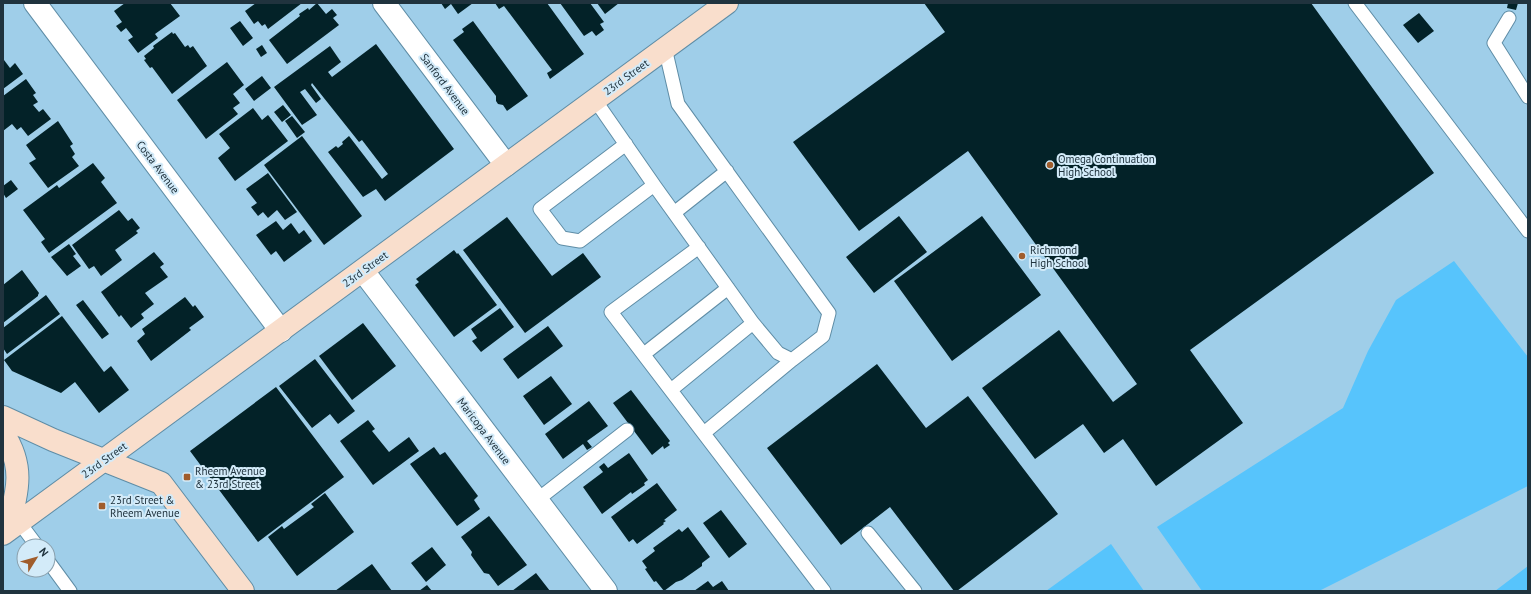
<svg xmlns="http://www.w3.org/2000/svg" width="1531" height="594" font-family="'PT Sans',sans-serif">
<style>
.green{fill:#57c4fc}
.building{fill:#032228}
.lines{fill:none;stroke-linecap:round;stroke-linejoin:round}
.lane-casing{stroke:#5f8da6;stroke-width:15}
.street-casing{stroke:#5f8da6;stroke-width:24}
.secondary-casing{stroke:#5f8da6;stroke-width:24}
.lane{stroke:#fff;stroke-width:13}
.street{stroke:#fff;stroke-width:22}
.secondary{stroke:#f9decc;stroke-width:22}
.poi-dot{fill:#a05d2c;stroke:#d3ebf9;stroke-width:1.5}
.labels{text-anchor:middle;dominant-baseline:central;stroke-width:4;stroke-linejoin:round;paint-order:stroke}
.street-label{font-size:11px;fill:#20333e;stroke:#d3ebf9}
.poi-label{font-size:11px;fill:#20333e;stroke:#d3ebf9;text-anchor:start}
</style>
<rect width="100%" height="100%" fill="#9fcee9"/>
<path class="green" d="M 1454,261 L 1528,357 L 1528,486 L 1319,591 L 1202,591 L 1157,527 L 1343,408 L 1368,351 L 1396,300 Z
M 1111,544 L 1144,591 L 1046,591 Z
M 1528,566 L 1528,591 L 1495,591 Z"/>
<path class="building" d="M 125,3 L 170,3 L 180,16 L 155,34 L 158,38 L 138,53 L 128,40 L 133,37 L 126,28 L 121,32 L 116,26 L 122,22 L 114,11 Z
M 256,3 L 302,3 L 268,29 L 265,24 L 262,26 L 258,21 L 254,24 L 245,11 Z
M 317,3 L 326,14 L 332,9 L 337,15 L 333,18 L 339,25 L 287,64 L 269,40 L 300,16 L 299,14 L 308,8 L 309,10 Z
M 441,3 L 473,3 L 458,14 L 451,4 L 445,9 Z
M 495,3 L 547,3 L 584,54 L 550,79 L 547,73 L 552,70 L 504,6 L 499,9 Z
M 560,3 L 590,3 L 604,22 L 600,24 L 604,30 L 596,36 L 592,31 L 584,36 Z
M 597,3 L 619,3 L 605,14 Z
M 924,3 L 1311,3 L 1434,173 L 1190,350 L 1243,423 L 1156,486 L 1123,439 L 1104,453 L 1083,424 L 1035,459 L 982,388 L 1059,330 L 1113,402 L 1137,384 L 968,151 L 859,231 L 793,142 L 945,32 Z
M 1508,3 L 1518,3 L 1516,10 L 1507,8 Z
M 1419,13 L 1434,31 L 1418,43 L 1403,25 Z
M 240,21 L 253,38 L 243,46 L 230,28 Z
M 473,21 L 528,96 L 507,111 L 503,105 L 498,104 L 496,101 L 496,96 L 453,40 L 464,32 L 462,29 Z
M 172,32 L 173,34 L 175,33 L 185,47 L 188,45 L 190,48 L 193,46 L 207,66 L 172,94 L 152,67 L 150,68 L 144,60 L 146,59 L 144,56 L 154,48 L 153,46 Z
M 376,44 L 454,149 L 385,201 L 376,189 L 363,197 L 328,152 L 336,146 L 338,148 L 343,144 L 342,142 L 349,136 L 382,179 L 388,174 L 362,140 L 359,142 L 312,83 L 311,85 L 321,99 L 316,103 L 305,89 L 300,92 L 317,115 L 302,125 L 274,87 L 330,46 L 341,62 L 328,72 L 332,77 Z
M 262,45 L 267,53 L 261,57 L 256,49 Z
M 4,60 L 10,68 L 15,63 L 23,74 L 3,89 L 3,61 Z
M 227,62 L 244,85 L 233,94 L 240,103 L 233,108 L 238,114 L 206,139 L 177,100 Z
M 262,76 L 271,88 L 254,101 L 245,89 Z
M 26,79 L 36,93 L 33,95 L 38,102 L 33,105 L 39,112 L 43,109 L 51,119 L 28,136 L 21,127 L 17,130 L 12,124 L 3,131 L 3,96 Z
M 283,105 L 291,115 L 282,122 L 274,112 Z
M 253,108 L 262,120 L 268,115 L 288,141 L 235,181 L 218,158 L 230,148 L 219,134 Z
M 292,116 L 305,132 L 297,138 L 285,121 Z
M 58,121 L 73,144 L 70,146 L 75,154 L 72,157 L 79,166 L 48,188 L 29,163 L 36,159 L 26,145 Z
M 302,136 L 362,216 L 324,245 L 264,165 Z
M 93,163 L 105,178 L 101,182 L 117,203 L 49,253 L 41,242 L 45,239 L 23,210 L 57,185 L 59,188 Z
M 268,173 L 297,212 L 285,220 L 277,210 L 268,218 L 263,212 L 258,216 L 251,207 L 257,203 L 246,189 Z
M 11,180 L 18,189 L 6,198 L 3,193 L 3,186 Z
M 119,210 L 128,221 L 132,218 L 140,228 L 136,231 L 138,233 L 115,250 L 122,260 L 101,276 L 94,266 L 89,269 L 72,245 Z
M 899,216 L 927,252 L 874,293 L 846,257 Z
M 982,216 L 1041,295 L 952,361 L 894,281 Z
M 507,217 L 552,276 L 583,253 L 601,277 L 525,333 L 463,250 Z
M 276,221 L 283,230 L 291,223 L 299,234 L 304,230 L 312,241 L 284,262 L 276,251 L 271,255 L 256,235 Z
M 69,244 L 76,254 L 73,256 L 81,266 L 67,276 L 51,257 Z
M 454,250 L 457,254 L 458,253 L 497,305 L 454,337 L 415,285 L 419,282 L 416,279 Z
M 154,252 L 164,264 L 160,267 L 168,277 L 145,293 L 154,304 L 141,314 L 144,318 L 131,328 L 121,315 L 119,317 L 101,292 Z
M 22,270 L 39,293 L 38,295 L 38,296 L 3,323 L 3,285 Z
M 46,295 L 60,314 L 7,354 L 3,348 L 3,328 Z
M 185,297 L 193,307 L 195,305 L 204,317 L 189,328 L 191,330 L 151,361 L 137,341 L 145,334 L 142,329 Z
M 83,300 L 109,334 L 102,339 L 76,305 Z
M 500,308 L 514,327 L 481,352 L 472,341 L 477,338 L 471,329 Z
M 62,316 L 104,372 L 111,366 L 129,390 L 99,413 L 75,382 L 61,393 L 12,371 L 4,360 Z
M 363,323 L 396,366 L 352,400 L 319,356 Z
M 548,326 L 563,346 L 518,379 L 503,359 Z
M 315,359 L 355,411 L 338,424 L 330,414 L 312,428 L 279,386 Z
M 877,364 L 926,428 L 968,396 L 1058,514 L 957,591 L 954,591 L 890,507 L 841,545 L 767,448 Z
M 551,376 L 572,404 L 544,425 L 523,396 Z
M 276,387 L 344,477 L 258,542 L 190,451 Z
M 631,390 L 670,441 L 668,443 L 670,445 L 664,449 L 663,446 L 652,455 L 613,403 Z
M 589,401 L 608,426 L 587,441 L 592,447 L 587,450 L 583,444 L 563,459 L 545,434 Z
M 368,420 L 375,429 L 372,431 L 389,452 L 409,437 L 419,451 L 373,485 L 340,441 Z
M 434,447 L 440,455 L 445,452 L 478,496 L 474,500 L 480,509 L 457,526 L 410,464 Z
M 629,453 L 648,480 L 644,483 L 645,485 L 632,494 L 631,492 L 602,514 L 583,487 L 603,472 L 599,467 L 604,463 L 608,468 Z
M 657,483 L 677,510 L 664,520 L 666,521 L 663,523 L 664,524 L 637,544 L 633,539 L 629,542 L 611,517 Z
M 325,493 L 354,532 L 297,576 L 268,537 L 282,526 L 284,529 L 314,507 L 311,504 Z
M 721,510 L 747,544 L 729,558 L 703,523 Z
M 489,516 L 527,565 L 498,586 L 489,574 L 484,573 L 471,555 L 472,552 L 461,537 Z
M 688,527 L 710,557 L 702,563 L 702,566 L 682,580 L 676,582 L 664,591 L 656,581 L 654,582 L 645,569 L 647,568 L 642,561 L 655,551 L 653,548 L 679,529 L 682,532 Z
M 432,547 L 446,565 L 426,582 L 411,563 Z
M 372,564 L 392,591 L 335,591 Z
M 536,573 L 550,591 L 512,591 Z
M 708,581 L 713,587 L 722,581 L 729,591 L 694,591 Z
M 427,585 L 432,591 L 419,591 Z"/>
<g class="lines">
<defs>
<path id="lane" d="M 1355,3 L 1528,231
M 1509,18 L 1494,43 L 1528,97
M 595,100 L 654,185 L 580,241 L 562,238 L 540,209 L 626,144
M 654,185 L 753,323 L 778,353 L 792,360 L 823,336 L 829,313 L 678,104 L 665,48
M 674,213 L 727,171
M 699,247 L 611,312 L 824,591
M 644,354 L 728,288
M 671,390 L 753,323
M 704,433 L 792,360
M 537,500 L 627,430
M 19,522 L 37,546
M 868,533 L 915,591
M 48,561 L 70,591"/>
<path id="street" d="M 35,3 L 281,331
M 384,3 L 506,165
M 363,271 L 606,591"/>
<path id="secondary" d="M 3,417 L 53,440 L 161,483 L 243,591
M 3,433 C 26,468 17,493 7,531
M 3,534 L 727,3"/>
</defs>
<use href="#lane" class="lane-casing"/>
<use href="#street" class="street-casing"/>
<use href="#secondary" class="secondary-casing"/>
<use href="#lane" class="lane"/>
<use href="#street" class="street"/>
<use href="#secondary" class="secondary"/>
</g>
<g class="poi-dot">
<circle cx="1050" cy="165" r="4"/>
<circle cx="1022" cy="256" r="4"/>
<rect x="183" y="473" width="8" height="8" rx="2"/>
<rect x="98" y="502" width="8" height="8" rx="2"/>
</g>
<g class="labels">
<g class="street-label">
<text transform="translate(626 77) rotate(-36)">23rd Street</text>
<text transform="translate(445 84) rotate(53)">Sanford Avenue</text>
<text transform="translate(158 167) rotate(53)">Costa Avenue</text>
<text transform="translate(365 269) rotate(-36)">23rd Street</text>
<text transform="translate(484 431) rotate(53)">Maricopa Avenue</text>
<text transform="translate(104 460) rotate(-36)">23rd Street</text>
</g>
<g class="poi-label">
<text x="1058" y="159">Omega Continuation<tspan x="1058" dy="13">High School</tspan></text>
<text x="1030" y="250">Richmond<tspan x="1030" dy="13">High School</tspan></text>
<text x="195" y="471">Rheem Avenue<tspan x="195" dy="13">&amp; 23rd Street</tspan></text>
<text x="110" y="500">23rd Street &amp;<tspan x="110" dy="13">Rheem Avenue</tspan></text>
</g>
</g>
<rect width="1531" height="594" fill="none" stroke="#20333e" stroke-width="8"/>
<g transform="translate(36 558) rotate(53)"><circle r="19" fill="#d3ebf9" stroke="#8ba1ae"/>
<path d="M0-3L7 15L0 10L-7 15Z" fill="#a05d2c"/>
<text y="-6" font-size="11" font-weight="bold" text-anchor="middle" fill="#20333e">N</text>
</g>
</svg>
